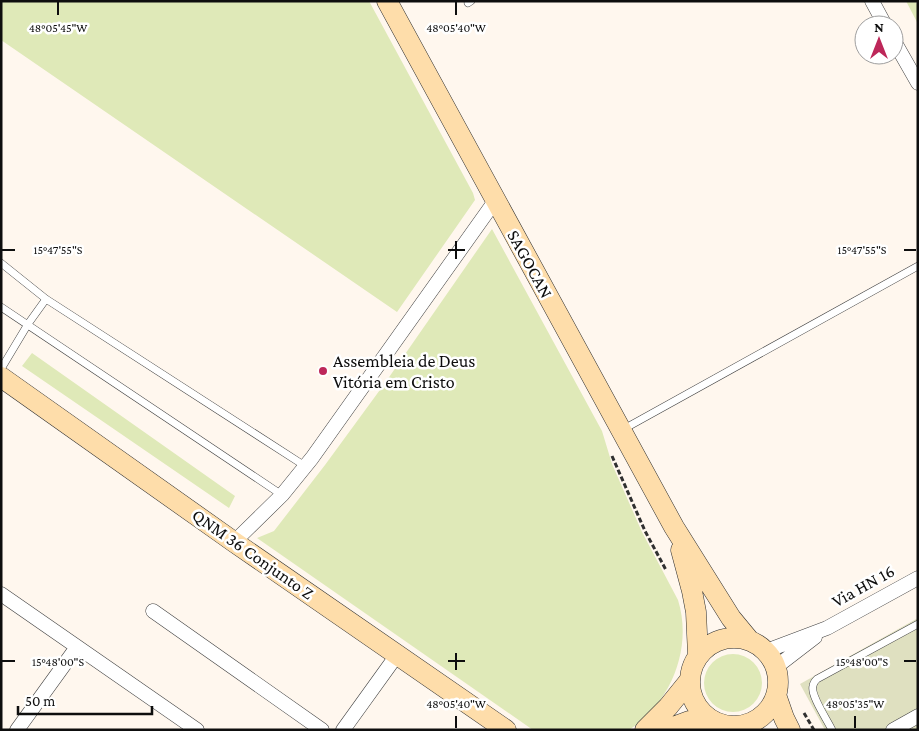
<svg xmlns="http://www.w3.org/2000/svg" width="919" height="731" font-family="'Crimson Pro',serif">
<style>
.green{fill:#dfe9b8}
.cemetery{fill:#dfe0c0}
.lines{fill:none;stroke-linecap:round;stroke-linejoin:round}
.lane-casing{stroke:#414141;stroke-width:8}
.street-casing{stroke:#414141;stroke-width:15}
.secondary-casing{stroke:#303030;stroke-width:21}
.path{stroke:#303030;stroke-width:3;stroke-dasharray:5 2.5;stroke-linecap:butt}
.lane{stroke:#fff;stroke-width:7}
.street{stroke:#fff;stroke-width:14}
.secondary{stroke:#feddaa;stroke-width:20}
.ticks{fill:none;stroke:#0e0e0e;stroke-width:2}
.poi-dot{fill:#bd2759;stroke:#fff;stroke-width:2}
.labels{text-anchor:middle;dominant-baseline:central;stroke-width:5;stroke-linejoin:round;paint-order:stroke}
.street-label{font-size:18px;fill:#0e0e0e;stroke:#fff}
.poi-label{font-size:18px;fill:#0e0e0e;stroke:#fff;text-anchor:start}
.ticks-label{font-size:12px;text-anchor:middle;fill:#0e0e0e;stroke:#fff;stroke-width:5;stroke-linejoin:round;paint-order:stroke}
</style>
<rect width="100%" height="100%" fill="#fff7ee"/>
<path class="green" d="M 1,1 L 369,1 L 473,193 L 475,200 L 397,312 L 1,40 Z
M 906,1 L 915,1 L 918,6 L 918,24 Z
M 492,229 L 602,431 L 612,464 L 642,532 L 678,600 C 693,648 671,703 629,730 L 533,730 L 257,538 L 274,531 L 325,465 L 385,383 Z
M 32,353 L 235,496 L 229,508 L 22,366 Z
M704 683a29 29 0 1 1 58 0a29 29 0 1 1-58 0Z"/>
<path class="cemetery" d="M 918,618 L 918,730 L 825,730 L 800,684 Z"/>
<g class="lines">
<defs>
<path id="lane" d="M 468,3 L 471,1
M 1,263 L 46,299 L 305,466
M 1,307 L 282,495
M 1,369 L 28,324 L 46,299
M 622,430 L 918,266
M 832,730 C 828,721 810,695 813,686 C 813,683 815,681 817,679 L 918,624"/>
<path id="street" d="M 872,1 L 885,25
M 894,41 L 918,83
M 234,542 L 282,495 L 312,458 L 495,201
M 1,594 L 197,730
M 153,611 L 322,730
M 766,651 L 827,628 L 918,578
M 776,667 L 815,637
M 17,730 L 77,647
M 343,730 L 397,655
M 893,730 L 918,716"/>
<path id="secondary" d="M 387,1 L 674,527 L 731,618 L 750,641
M 1,377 L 234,542 L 506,730
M 681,550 L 692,591 L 696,612 L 698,655
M690 682a44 44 0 1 1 88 0a44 44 0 1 1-88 0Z
M 776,695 L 784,718 L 790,730
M 645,730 L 668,707 L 689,681
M 665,730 L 689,721 L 711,721"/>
</defs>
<use href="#lane" class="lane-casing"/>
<use href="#street" class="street-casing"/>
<use href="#secondary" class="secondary-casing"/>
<path class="path" d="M 612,456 L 645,531 L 666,570
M 804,713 L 814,730"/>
<use href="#lane" class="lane"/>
<use href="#street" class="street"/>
<use href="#secondary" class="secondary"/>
</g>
<path class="ticks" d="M 58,2 L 58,15M 456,2 L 456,15M 456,241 L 456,259M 2,250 L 15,250M 448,250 L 465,250M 904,250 L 916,250M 456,653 L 456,670M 2,661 L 15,661M 448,661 L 465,661M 904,661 L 916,661M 456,716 L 456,728M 855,716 L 855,728"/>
<circle class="poi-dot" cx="323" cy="371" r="5"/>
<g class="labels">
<g class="street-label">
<text transform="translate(530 264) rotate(61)">SAGOCAN</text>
<text transform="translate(253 554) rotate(35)">QNM 36 Conjunto Z</text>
<text transform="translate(863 586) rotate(-29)">Via HN 16</text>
</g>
<g class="poi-label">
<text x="333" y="361">Assembleia de Deus<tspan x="333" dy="21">Vitória em Cristo</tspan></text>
</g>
</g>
<g class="ticks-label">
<text x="58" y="32">48°05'45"W</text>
<text x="456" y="32">48°05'40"W</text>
<text x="58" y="254">15°47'55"S</text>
<text x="862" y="254">15°47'55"S</text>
<text x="58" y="666">15°48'00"S</text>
<text x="862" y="666">15°48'00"S</text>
<text x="456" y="708">48°05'40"W</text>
<text x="855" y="708">48°05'35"W</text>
</g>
<rect width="919" height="731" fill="none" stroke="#0e0e0e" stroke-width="5"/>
<g transform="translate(879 40)"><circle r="24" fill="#ffffff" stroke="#9f9f9f"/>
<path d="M0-4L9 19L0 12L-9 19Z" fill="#bd2759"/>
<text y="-8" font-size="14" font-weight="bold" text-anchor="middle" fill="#0e0e0e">N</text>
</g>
<path d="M18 706v8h134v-8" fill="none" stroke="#0e0e0e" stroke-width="2.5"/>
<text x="25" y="706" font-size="15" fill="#0e0e0e" stroke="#ffffff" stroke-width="4" paint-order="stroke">50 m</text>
</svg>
